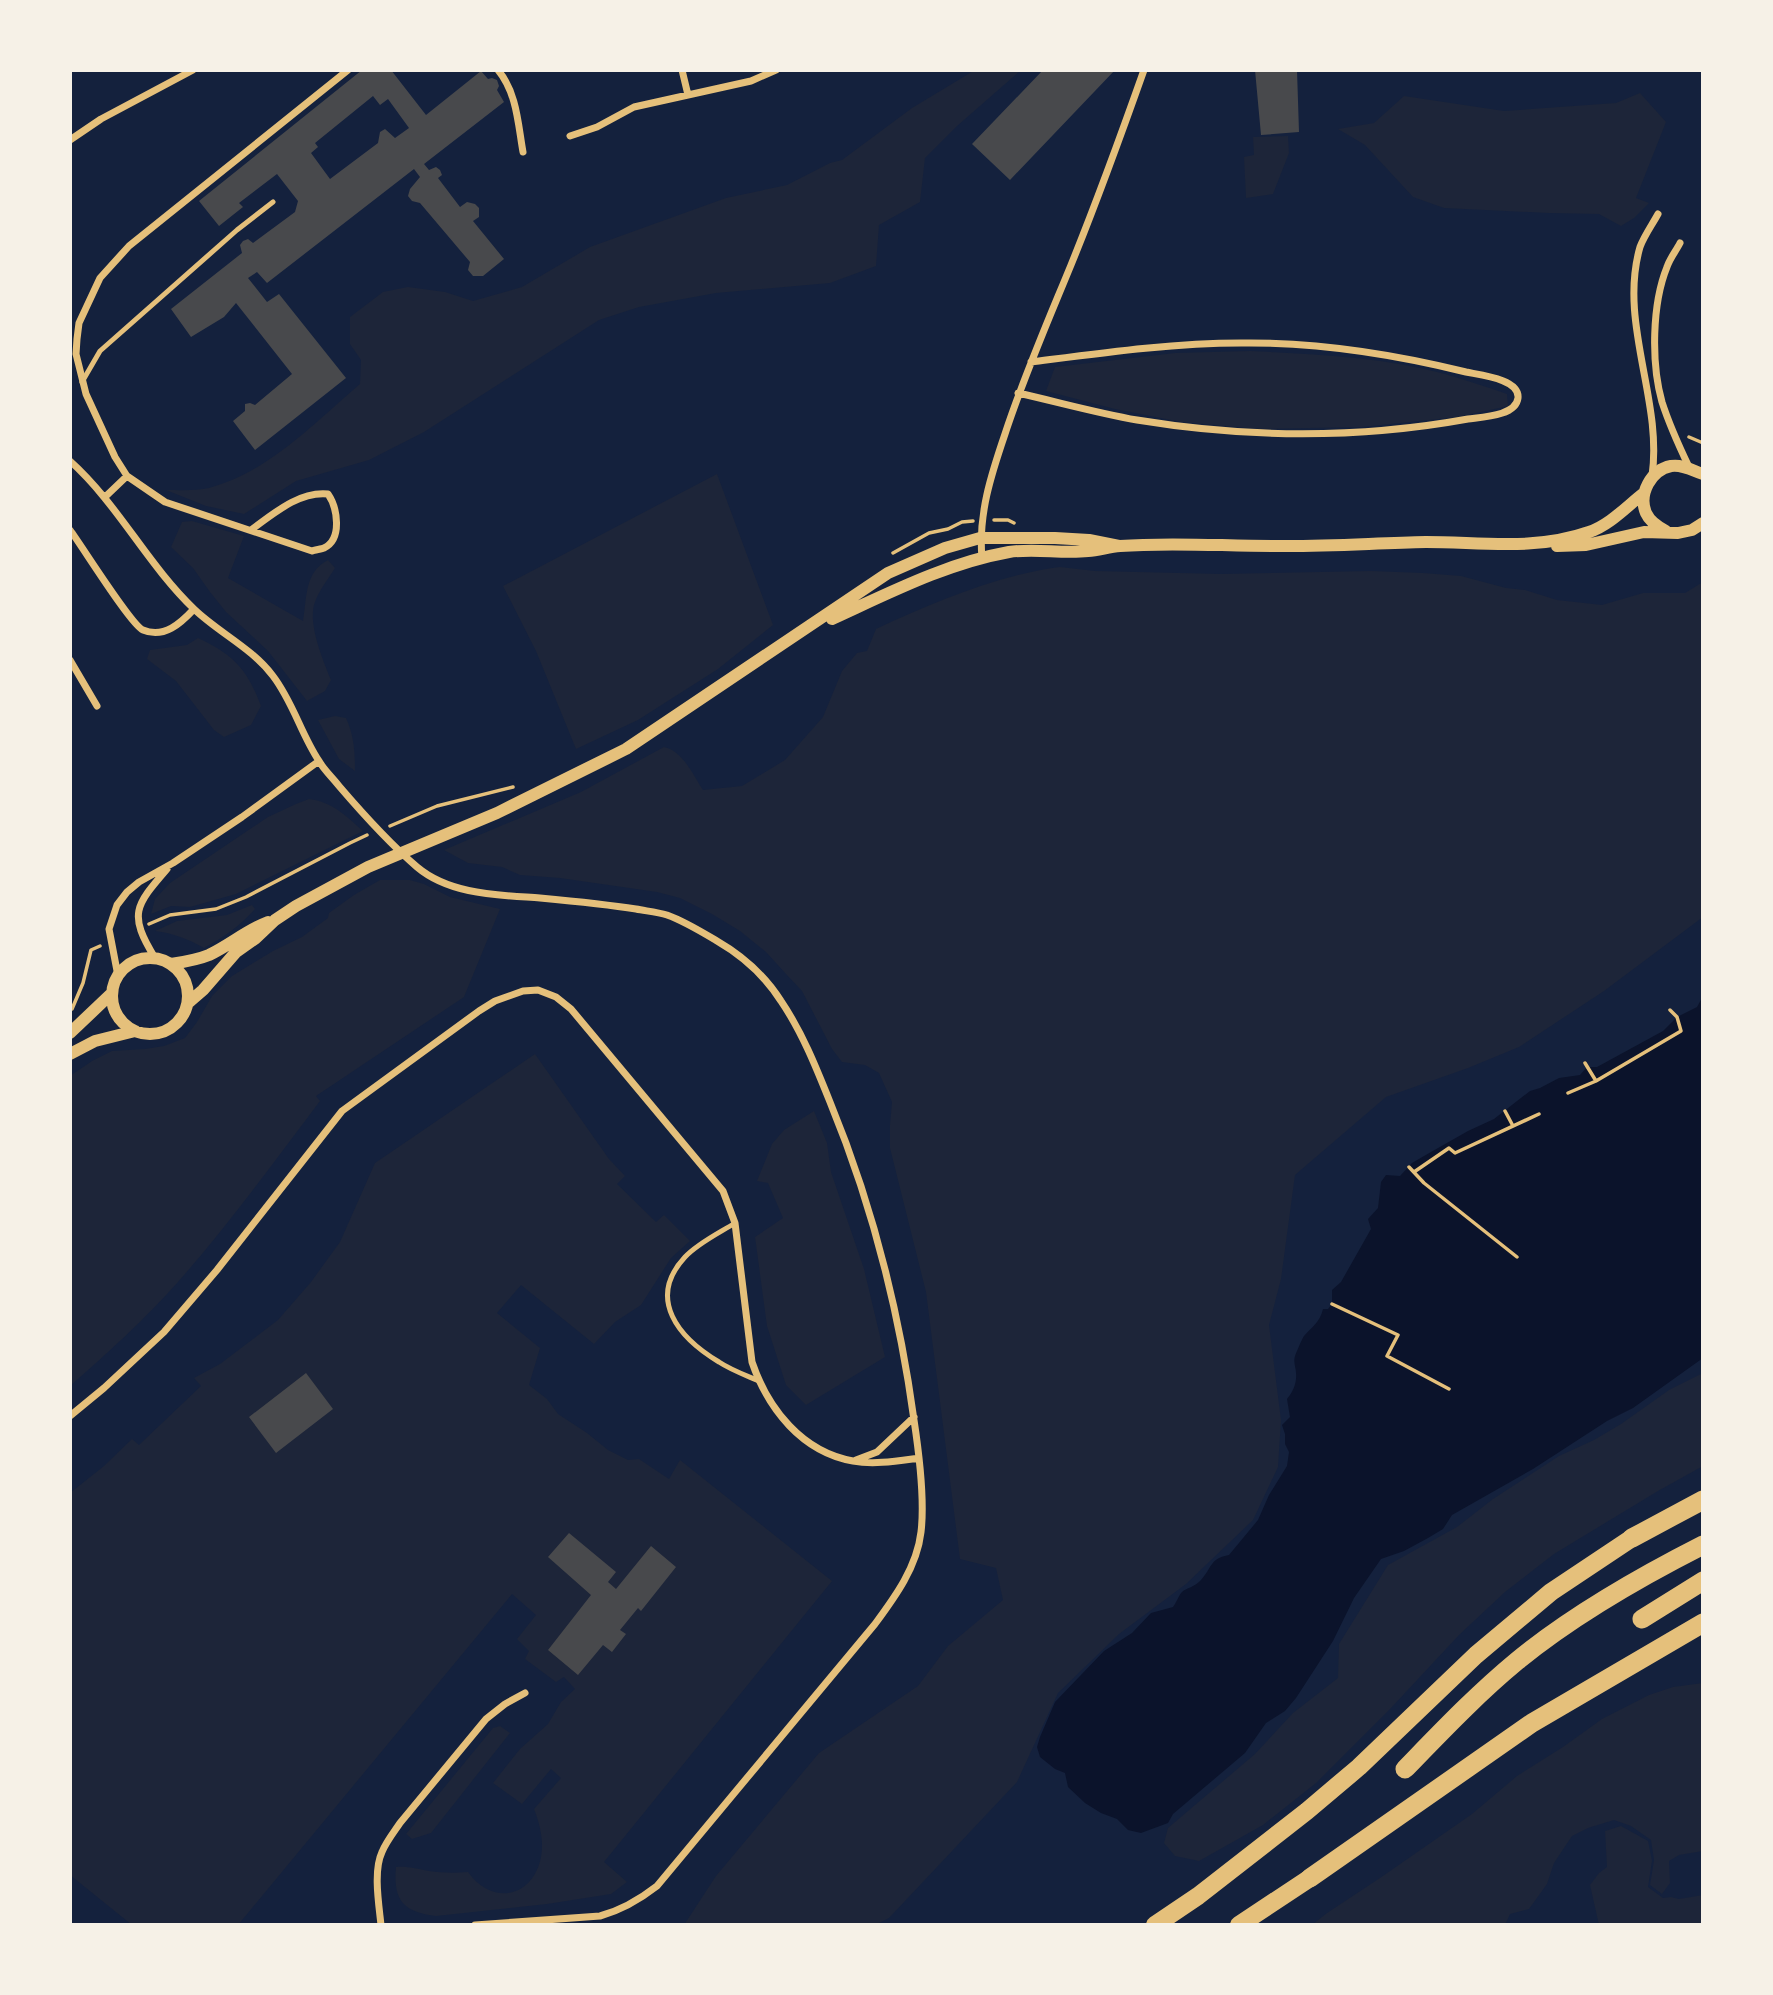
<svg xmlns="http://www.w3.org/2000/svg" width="1773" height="1995" font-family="Barlow,sans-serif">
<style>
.green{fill:#1d2539}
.water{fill:#0b132b}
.building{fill:#48494c;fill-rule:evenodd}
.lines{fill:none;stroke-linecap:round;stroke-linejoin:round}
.path{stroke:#e5c07b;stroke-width:3.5}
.service{stroke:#e5c07b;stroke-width:5}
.minor{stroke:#e5c07b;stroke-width:7}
.tertiary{stroke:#e5c07b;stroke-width:12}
.primary{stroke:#e5c07b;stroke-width:18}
.motorway{stroke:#e5c07b;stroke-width:19}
</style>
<rect width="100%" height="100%" fill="#14213d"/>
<path class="green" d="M 975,70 L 1021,70 L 957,126 L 925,158 L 920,202 L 879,225 L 876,266 L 830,283 L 716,293 L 639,307 L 599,320 L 424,432 L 369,460 L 296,481 L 244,514 L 206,506 L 166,490 C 179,490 196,491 209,488 C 269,472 314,423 360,384 L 361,360 L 350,344 L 350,317 L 383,292 L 408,287 L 445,292 L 473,301 L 522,287 L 590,247 L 726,198 L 787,185 L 830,163 L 842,160 L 912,108 Z
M 1640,93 L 1666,122 L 1636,198 L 1649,203 L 1634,218 L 1621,226 L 1599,214 L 1549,213 L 1444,208 L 1413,197 L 1365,145 L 1338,129 L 1374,123 L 1404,96 L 1504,111 L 1616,103 Z
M 1288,136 L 1289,153 L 1273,194 L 1246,198 L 1244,157 L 1254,155 L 1253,137 Z
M 1250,351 C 1315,354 1382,357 1445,374 C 1466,380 1487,387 1507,394 L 1508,406 L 1458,417 L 1362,427 L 1259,429 L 1181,422 L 1115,409 L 1046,391 L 1055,367 L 1175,353 Z
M 717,474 L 773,625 L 718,669 L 638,720 L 576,749 L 536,651 L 503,586 Z
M 192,521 L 244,536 L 228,578 L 303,621 C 307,599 304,572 328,560 L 335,568 C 328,579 319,591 315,602 C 307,623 323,660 331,680 L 325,691 L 307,701 L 268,651 L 226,612 L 210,592 L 193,568 L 171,547 L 182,522 Z
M 1060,567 L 1095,571 L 1221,574 L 1371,571 L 1423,573 L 1461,576 L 1506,588 L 1525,590 L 1557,600 L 1602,605 L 1643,593 L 1685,593 L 1703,582 L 1703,917 L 1604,991 L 1519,1047 L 1468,1068 L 1386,1097 L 1295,1175 L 1281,1279 L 1269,1325 L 1281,1420 L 1278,1467 L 1253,1520 L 1186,1584 L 1119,1634 L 1058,1693 L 1017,1782 L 889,1918 L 875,1925 L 684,1925 L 716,1876 L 819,1753 L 918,1686 L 948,1646 L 1003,1600 L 996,1568 L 960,1559 L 926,1292 L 890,1148 L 890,1125 L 892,1102 L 879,1073 L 865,1065 L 842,1062 L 832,1049 L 802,991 L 786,974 L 766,952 L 740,931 L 712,914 L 680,898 L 657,892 L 560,878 L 520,875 L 502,867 L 468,863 L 444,850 L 581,792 L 664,747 C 683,751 693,775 703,790 L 742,786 L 785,760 L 823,717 L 842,671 L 857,653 L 867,651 L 876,629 C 932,603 998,575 1060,567 Z
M 198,638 C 234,655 247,669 261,706 L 251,725 L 224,737 L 214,730 L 176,681 L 147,659 L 150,650 L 187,645 Z
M 335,716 L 346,718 C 354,735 355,752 355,771 L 339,759 L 318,720 Z
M 309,799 C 333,802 346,816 363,831 L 236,894 L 190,907 L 171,906 L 151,914 L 155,899 L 170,883 L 268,817 L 296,804 Z
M 380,880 L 410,880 L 424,884 L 450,897 L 500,909 L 464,997 L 316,1096 L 320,1101 C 274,1162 229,1224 178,1282 C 145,1319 108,1353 70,1386 L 70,1076 L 92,1061 L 112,1051 L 145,1049 L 164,1046 L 185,1038 L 197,1022 L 212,996 L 232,976 L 273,951 L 302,937 L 328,918 L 329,913 L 354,895 Z
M 252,905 L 255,909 C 240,926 224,937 204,948 C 188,939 173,933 155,931 L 177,921 L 227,915 Z
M 535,1054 L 609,1159 L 625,1176 L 617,1184 L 656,1222 L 664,1215 L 690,1241 L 671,1258 L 641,1305 L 615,1322 L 594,1344 L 521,1285 L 497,1313 L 540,1348 L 529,1385 L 547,1399 L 558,1414 L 587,1433 L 608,1450 L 628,1460 L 639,1459 L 669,1479 L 680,1460 L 832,1581 L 604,1862 L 627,1882 L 611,1894 L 547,1904 L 436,1916 C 403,1912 393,1900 396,1867 C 408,1866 417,1869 429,1871 C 442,1873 455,1873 468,1872 C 492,1906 533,1898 541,1857 C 544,1840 540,1825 534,1809 L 561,1778 L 551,1769 L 522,1804 L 493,1783 L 520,1749 L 548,1724 L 561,1702 L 575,1689 L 564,1677 L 556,1682 L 525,1659 L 529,1651 L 517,1639 L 536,1615 L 512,1594 L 238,1925 L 132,1925 L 70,1875 L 70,1493 L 104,1466 L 132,1439 L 139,1445 L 201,1386 L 194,1378 L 220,1364 L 278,1320 L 311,1282 L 340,1242 L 375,1163 Z
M 814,1111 L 827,1143 L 831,1172 L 864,1269 L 885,1357 L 806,1405 L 786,1385 L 767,1326 L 755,1237 L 783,1218 L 768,1183 L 757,1181 L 772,1144 L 784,1130 Z
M 1703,1373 L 1703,1466 L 1658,1491 L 1554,1554 L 1505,1592 L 1459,1635 L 1391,1708 L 1316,1783 L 1263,1825 L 1199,1861 L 1175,1856 L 1164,1843 L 1168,1828 L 1255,1754 L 1293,1713 L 1338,1678 L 1339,1644 L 1388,1565 L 1457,1527 L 1493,1499 L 1559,1456 L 1594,1440 L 1621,1424 L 1669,1390 Z
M 1703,1683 L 1703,1851 L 1679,1855 L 1669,1861 L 1670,1883 L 1662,1894 L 1650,1885 L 1654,1860 L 1651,1840 L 1631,1826 L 1614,1820 L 1588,1828 L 1572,1836 L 1554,1863 L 1547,1884 L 1529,1909 L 1510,1914 L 1505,1925 L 1312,1925 L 1327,1913 L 1380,1878 L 1472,1814 L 1517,1776 L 1563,1747 L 1602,1719 L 1649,1695 L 1673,1687 Z
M 500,1726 L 510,1733 L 431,1833 L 412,1839 L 406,1834 L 493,1728 Z
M 1621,1826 L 1648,1841 L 1652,1861 L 1648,1887 L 1663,1898 L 1671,1897 L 1679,1899 L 1703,1895 L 1703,1925 L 1599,1925 L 1590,1885 L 1599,1873 L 1607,1867 L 1605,1831 Z"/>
<path class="water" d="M 1703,996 L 1703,1358 L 1633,1408 L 1607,1421 L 1533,1469 L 1452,1515 L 1443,1529 L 1428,1538 L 1404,1551 L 1381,1559 L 1354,1598 L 1333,1641 L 1296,1698 L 1285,1711 L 1266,1723 L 1245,1753 L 1173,1814 L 1168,1823 L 1141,1833 L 1128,1830 L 1117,1819 L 1101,1813 L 1085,1803 L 1068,1787 L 1065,1773 L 1055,1769 L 1040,1757 L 1037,1747 L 1040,1737 L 1055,1702 L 1104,1651 L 1132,1633 L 1151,1613 L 1173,1607 C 1176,1603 1179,1595 1182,1592 C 1186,1588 1195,1587 1201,1580 C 1212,1568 1210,1558 1229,1555 L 1258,1520 L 1269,1495 L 1287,1466 L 1289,1452 L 1285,1444 L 1285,1434 L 1282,1425 L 1290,1417 L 1287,1399 C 1293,1392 1297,1383 1296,1373 C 1296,1368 1293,1362 1295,1356 C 1296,1353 1302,1339 1304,1336 C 1312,1327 1320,1322 1323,1309 L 1328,1309 L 1332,1304 L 1332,1290 L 1341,1282 L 1371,1229 L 1368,1219 L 1378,1208 L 1381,1182 L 1386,1175 L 1400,1176 L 1412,1163 L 1424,1156 L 1468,1131 L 1494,1119 L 1530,1091 L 1540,1088 L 1559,1078 L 1580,1075 L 1587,1067 L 1597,1067 L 1663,1031 L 1677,1017 L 1697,1007 Z"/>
<path class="building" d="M 362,70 L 391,70 L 426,115 L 481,71 L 488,79 L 492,78 L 497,80 L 499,86 L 497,90 L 504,102 L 424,164 L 429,170 L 436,167 L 440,170 L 442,175 L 438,178 L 460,207 L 467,202 L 475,204 L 479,208 L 479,217 L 473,221 L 504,259 L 483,276 L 473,276 L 468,270 L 470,262 L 420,203 L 412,201 L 408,196 L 410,189 L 420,177 L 414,169 L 267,283 L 257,272 L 248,278 L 267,302 L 279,294 L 346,378 L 255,450 L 233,421 L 245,411 L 245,404 L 250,403 L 255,405 L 292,374 L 236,303 L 224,317 L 191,337 L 171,309 L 242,253 L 240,245 L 243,241 L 248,239 L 253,243 L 295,212 L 298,201 L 277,174 L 239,203 L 243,207 L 219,226 L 199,201 ZM 373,96 L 380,105 L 388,99 L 409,128 L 395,138 L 385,129 L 380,132 L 378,143 L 330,179 L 311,153 L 318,147 L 315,143 Z
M 1043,70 L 1115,70 L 1010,180 L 972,144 Z
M 1255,70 L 1297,70 L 1299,132 L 1261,135 Z
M 306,1373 L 333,1409 L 276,1453 L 249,1417 Z
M 569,1533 L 616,1572 L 608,1582 L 616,1589 L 651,1546 L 676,1567 L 641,1611 L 638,1608 L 620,1630 L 626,1634 L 612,1652 L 603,1645 L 578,1675 L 548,1650 L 591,1595 L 548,1557 Z"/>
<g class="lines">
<path class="path" d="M 1689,437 L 1703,443
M 994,520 L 1008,520 L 1014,523
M 893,553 L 929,533 L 948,529 L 962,522 L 973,521
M 390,826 L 437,806 L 513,787
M 149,924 L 170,915 L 216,909 L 246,897 L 350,843 L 367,835
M 72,1009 L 83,983 L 91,950 L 100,946
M 1585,1063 L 1596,1081 L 1681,1031 L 1677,1017 L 1670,1010
M 1568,1093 L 1596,1081
M 1505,1111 L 1513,1126
M 1409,1167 L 1424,1183 L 1517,1257
M 1414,1172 L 1449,1148 L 1455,1153 L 1539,1114
M 1332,1304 L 1398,1335 L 1387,1356 L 1449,1389"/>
<path class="service" d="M 82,382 L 100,351 L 237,230 L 273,202
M 735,1223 C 719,1233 698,1243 685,1257 C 646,1299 679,1338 719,1362 C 731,1370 745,1375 759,1381"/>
<path class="minor" d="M 498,70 C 517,93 518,124 523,152
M 682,70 L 688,95
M 570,136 L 597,127 L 634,107 L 751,81 L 776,70
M 70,140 L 101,119 L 193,70
M 1680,243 C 1676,251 1670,258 1667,267 C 1652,304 1651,363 1662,402 C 1669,424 1679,446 1689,467
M 1018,393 C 1058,402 1097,413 1137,420 C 1247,438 1358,439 1468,419 C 1482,417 1516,416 1518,398 C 1520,379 1480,375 1466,372 C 1393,354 1316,342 1241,343 C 1171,343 1101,353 1031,362
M 70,461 C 118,504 147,564 194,609 C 219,633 252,648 273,676 C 293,702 301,734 319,761 C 324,770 333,778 339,786 C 363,814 389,843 417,867 C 450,895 499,895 540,898 C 572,901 604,904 636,909 C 646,911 657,912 667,915 C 684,921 702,932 717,941 C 743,956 765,976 781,1001 C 802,1032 816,1067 830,1102 C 872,1204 899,1310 914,1420 C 919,1453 925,1499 921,1532 C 917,1567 895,1597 875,1624 L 657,1886 C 639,1900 622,1910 600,1916 L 475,1925
M 1652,476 C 1663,400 1618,323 1640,247 C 1644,236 1652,225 1658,214
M 105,497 L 127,476
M 70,530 C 82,546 131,625 143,630 C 164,639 181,623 194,609
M 251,530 C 273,514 299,491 328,494 C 337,507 343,539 324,548 C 322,549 314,550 312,551 L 165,502 L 127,476 L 115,457 L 86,394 L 76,354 L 77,339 L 79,323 L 100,278 L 129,246 L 348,70
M 982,558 C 978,515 991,475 1005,434 C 1024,376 1048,321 1071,265 C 1097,201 1121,135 1144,70
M 70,660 L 97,706
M 155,958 C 128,914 135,906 167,869
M 118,976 L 109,929 L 117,905 L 127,892 L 139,882 L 173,863 L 242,817 L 319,761
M 70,1416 L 104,1388 L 164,1332 L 217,1270 L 342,1111 L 479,1011 L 495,1001 L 523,991 L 538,990 L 556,997 L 571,1009 L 723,1191 L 735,1223 L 752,1362 C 768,1409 802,1452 853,1461 C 874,1465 897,1461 919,1458
M 856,1460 L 877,1452 L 914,1417
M 381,1925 C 379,1905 373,1871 382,1852 C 386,1842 394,1832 400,1823 L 486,1719 L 505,1704 L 525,1693"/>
<path class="tertiary" d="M 1666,531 C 1658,527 1650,522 1646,513 C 1638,494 1651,470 1671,466 C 1683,464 1693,471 1703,474
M 1557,546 L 1586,545 L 1644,532 L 1678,533 L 1692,530 L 1703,523
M 832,619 C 889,593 947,563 1009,552 C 1035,548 1062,554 1088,551 C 1099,550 1109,547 1120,546 C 1170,542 1222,546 1273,546 C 1324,547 1375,543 1426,542 C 1481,542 1535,551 1589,532 C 1610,525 1627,506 1644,493
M112 996a38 38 0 1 1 76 0a38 38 0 1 1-76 0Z
M 171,964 C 184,962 197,960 209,955 C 230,945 247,930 268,922
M 188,1003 L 203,990 L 236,952 L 256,938 L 275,920 L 296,906 L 368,867 L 497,813 L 626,749 L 888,573 L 945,548 L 980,538 L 1055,538 L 1089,540 L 1119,546
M 70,1033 L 112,993
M 70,1054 L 95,1041 L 135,1031"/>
<path class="primary" d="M 1155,1925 L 1198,1896 L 1307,1811 L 1359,1767 L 1476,1655 L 1551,1592 L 1632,1538
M 1239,1925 L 1310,1878"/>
<path class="motorway" d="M 1632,1538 L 1703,1500
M 1642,1619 L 1703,1581
M 1405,1769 C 1441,1732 1477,1694 1517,1661 C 1573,1615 1638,1578 1703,1545
M 1310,1878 L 1532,1723 L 1703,1623"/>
</g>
<rect width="1773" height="1995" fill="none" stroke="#f6f1e7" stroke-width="144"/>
</svg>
